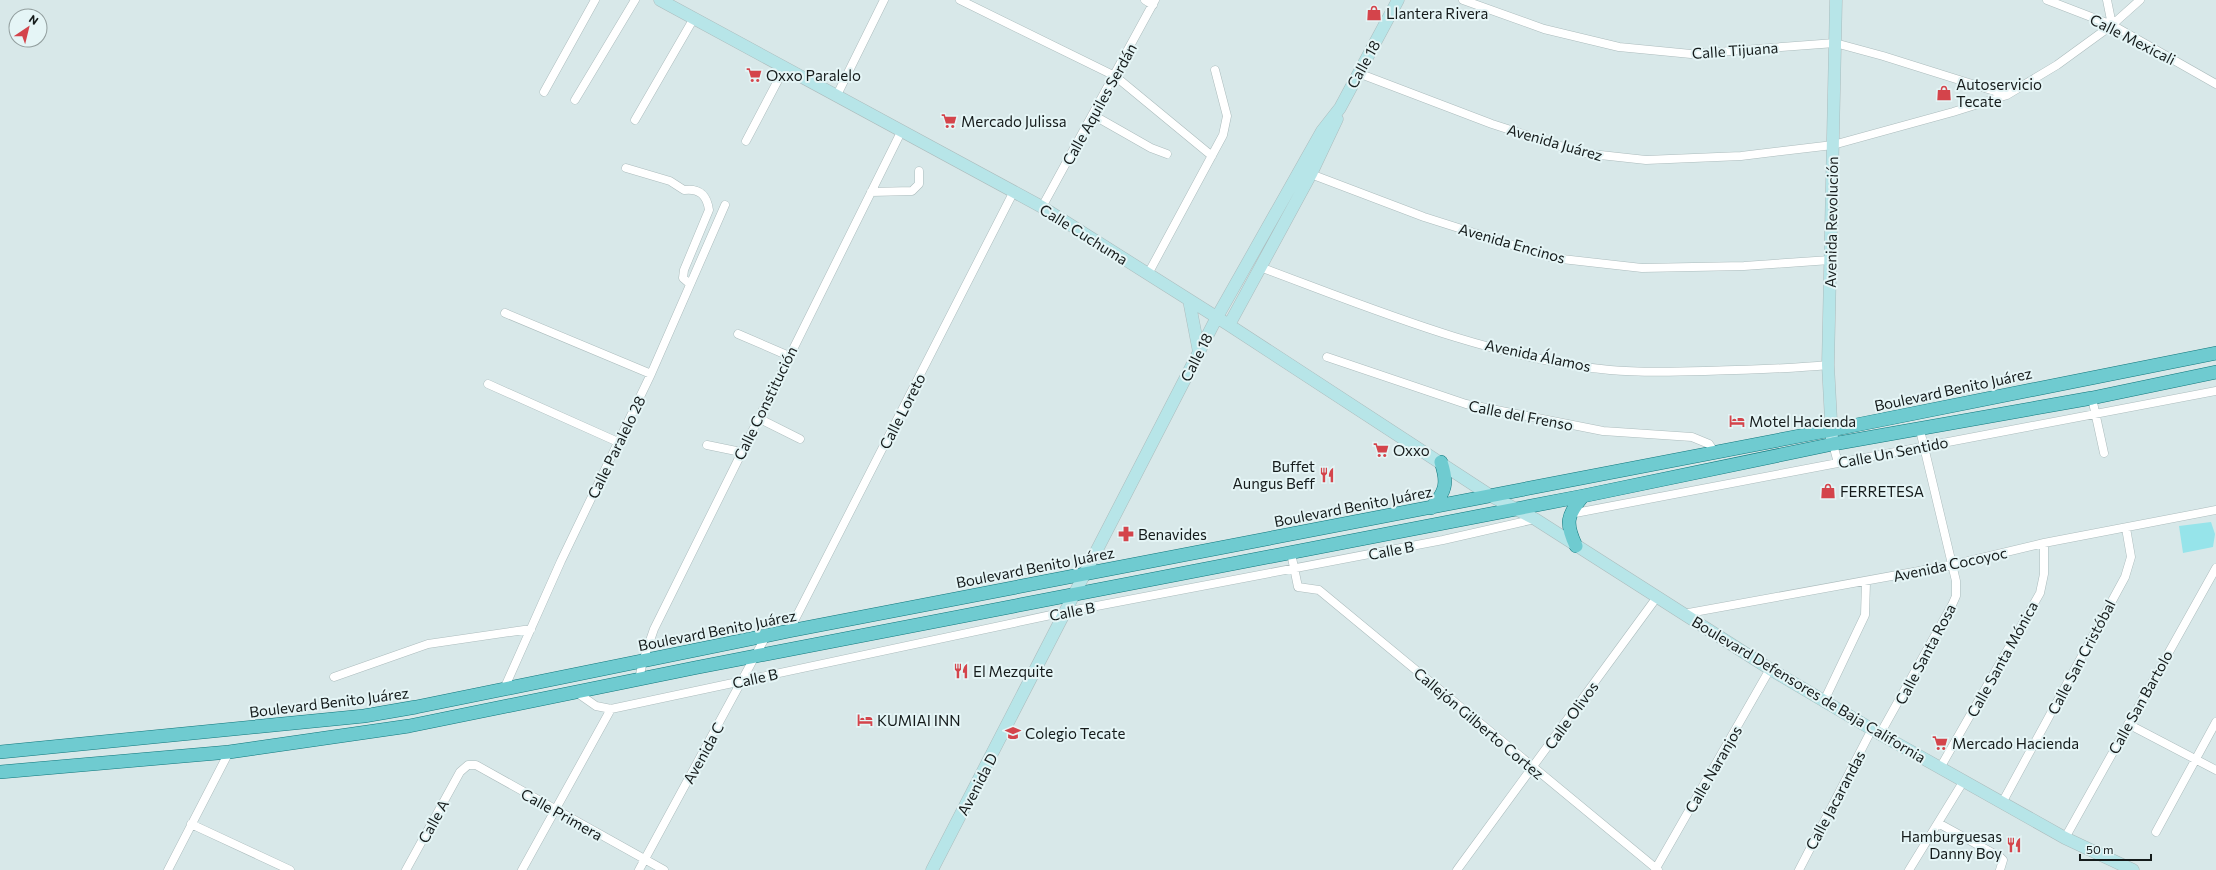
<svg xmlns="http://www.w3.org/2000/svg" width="2216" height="870" font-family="Commissioner,sans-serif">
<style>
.green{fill:#96e4ea}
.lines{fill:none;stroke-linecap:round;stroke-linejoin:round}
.street-casing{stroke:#acbcbd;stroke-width:9}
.secondary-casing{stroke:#acbcbd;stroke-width:13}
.primary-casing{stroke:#11777c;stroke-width:14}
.street{stroke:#fff;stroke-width:8}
.secondary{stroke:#b7e5e8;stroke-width:12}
.primary{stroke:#6fcbd0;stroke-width:13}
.labels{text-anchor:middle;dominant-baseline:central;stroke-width:4;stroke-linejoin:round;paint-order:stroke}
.poi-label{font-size:15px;fill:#151b1b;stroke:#e5f5f6;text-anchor:start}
.street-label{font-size:15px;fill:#151b1b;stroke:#e5f5f6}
</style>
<rect width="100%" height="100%" fill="#d8e8e9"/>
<path class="green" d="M 2211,522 L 2215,534 L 2213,547 L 2183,553 L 2179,526 Z"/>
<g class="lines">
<defs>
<path id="street" d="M 960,0 L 1115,76 L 1212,156
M 1145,0 L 1153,5
M 1463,0 L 1544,29 L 1619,47 L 1691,54 L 1835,43 L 1883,56 L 2007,95
M 2047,0 L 2112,25 L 2216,84
M 2107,0 L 2112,25
M 1358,73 L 1492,124 L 1582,153 L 1646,160 L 1741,156 L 1833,145 L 1953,112 L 2007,95 L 2057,65 L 2112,25 L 2140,0
M 544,92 L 595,0
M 837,95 L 884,0
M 575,100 L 635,0
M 1093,115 L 1151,148 L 1167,154
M 635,120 L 694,18
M 746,141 L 785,67
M 626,168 L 670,181 L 684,190 C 699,188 707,195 709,210 L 684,270 L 683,278 L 690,284
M 1308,173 L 1424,217 L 1553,258 L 1642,268 L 1744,266 L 1830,260
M 871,192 L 912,191 L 919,184 L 919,171
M 1042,207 L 1155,0
M 1260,267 C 1373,309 1489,358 1610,370 C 1641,373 1673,372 1704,371 C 1745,370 1787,369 1828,365
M 1148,274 L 1223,135 L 1227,116 L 1215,70
M 505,313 L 651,374
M 738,334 L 789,356
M 1327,357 L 1466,404 L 1603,431 L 1692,437 L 1709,444 L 1715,453
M 488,384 L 618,442
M 2092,398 L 2104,453
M 758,418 L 800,439
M 1833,444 L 1838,463
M 707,445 L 741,452
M 1570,514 L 2216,391
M 1291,553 L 1298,587 L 1319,590 L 1658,870
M 1683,614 L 1952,565 L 2044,543 L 2216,510
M 789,631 L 1014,191
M 334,677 L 428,644 L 531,629
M 639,679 L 643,661 L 654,629 L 902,130
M 504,689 L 561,561 L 651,374 L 725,205
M 576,692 L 596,706 L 611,709 L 1065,612 L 1443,540 L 1535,519
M 1824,701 L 1865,615 L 1866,582
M 2128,724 L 2216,770
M 1880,734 L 1952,605 L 1956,596 L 1956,581 L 1920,430
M 1940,768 L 2040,593 L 2044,574 L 2044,543
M 2002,803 L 2125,577 L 2131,557 L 2126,528
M 1938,823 L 2000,857 L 2003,860 L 2000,870
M 191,824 L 290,870
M 2156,832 L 2216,722
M 2065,838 L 2216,568
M 168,870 L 229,752
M 406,870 L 460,772 L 468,765 L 476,765 L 664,870
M 522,870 L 611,709
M 639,870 L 766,636
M 1457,870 L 1657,597
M 1655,870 L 1770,669
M 1799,870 L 1872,729
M 1909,870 L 1963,782"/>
<path id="secondary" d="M 660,0 L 1042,207 L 1229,325 L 1491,496 L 1535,519 L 1770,669 L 1880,734 L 2065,838 L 2133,870
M 1189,300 L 1199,352
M 1229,325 L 1311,174 L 1337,119
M 1832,439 L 1828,365 L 1836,0
M 932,870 L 1217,317 L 1322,131 L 1340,108 L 1398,0"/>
<path id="primary" d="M 1431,508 C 1446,492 1448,483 1441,462
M 1576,546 C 1565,523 1567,515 1583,496
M 0,752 L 364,716 L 416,707 L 789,631 L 1831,430 L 2216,353
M 0,772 L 229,752 L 409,726 L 694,668 L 1583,496 L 1833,444 L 2092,398 L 2216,372"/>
</defs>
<use href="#street" class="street-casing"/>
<use href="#secondary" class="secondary-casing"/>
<use href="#primary" class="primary-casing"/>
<use href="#street" class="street"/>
<use href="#secondary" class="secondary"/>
<use href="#primary" class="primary"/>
</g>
<defs>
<symbol id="shop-bare" viewBox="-9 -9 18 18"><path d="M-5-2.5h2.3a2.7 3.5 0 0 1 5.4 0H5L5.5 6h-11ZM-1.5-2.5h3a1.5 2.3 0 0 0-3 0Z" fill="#d4444b" stroke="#e5f5f6" stroke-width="2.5" paint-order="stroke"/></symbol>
<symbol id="supermarket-bare" viewBox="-9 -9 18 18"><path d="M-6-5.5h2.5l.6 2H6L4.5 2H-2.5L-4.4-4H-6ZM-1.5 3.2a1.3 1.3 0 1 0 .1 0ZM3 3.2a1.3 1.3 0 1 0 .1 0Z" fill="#d4444b" stroke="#e5f5f6" stroke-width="2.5" paint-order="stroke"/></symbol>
<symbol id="hotel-bare" viewBox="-9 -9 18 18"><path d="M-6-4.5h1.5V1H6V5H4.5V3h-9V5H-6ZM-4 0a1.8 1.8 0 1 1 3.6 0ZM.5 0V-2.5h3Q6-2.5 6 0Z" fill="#d4444b" stroke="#e5f5f6" stroke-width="2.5" paint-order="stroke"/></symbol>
<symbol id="restaurant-bare" viewBox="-9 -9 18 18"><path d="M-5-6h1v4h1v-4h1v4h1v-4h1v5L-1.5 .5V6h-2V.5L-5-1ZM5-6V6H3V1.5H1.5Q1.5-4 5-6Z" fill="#d4444b" stroke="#e5f5f6" stroke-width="2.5" paint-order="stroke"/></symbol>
<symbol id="pharmacy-bare" viewBox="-9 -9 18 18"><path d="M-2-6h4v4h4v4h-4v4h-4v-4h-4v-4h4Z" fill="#d4444b" stroke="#e5f5f6" stroke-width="2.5" paint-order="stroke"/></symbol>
<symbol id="school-bare" viewBox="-9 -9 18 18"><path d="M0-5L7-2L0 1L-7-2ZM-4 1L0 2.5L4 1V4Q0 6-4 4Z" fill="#d4444b" stroke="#e5f5f6" stroke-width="2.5" paint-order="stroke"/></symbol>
</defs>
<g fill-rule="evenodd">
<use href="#shop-bare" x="1363" y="2" width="22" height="22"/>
<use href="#supermarket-bare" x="743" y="64" width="22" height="22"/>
<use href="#shop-bare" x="1933" y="82" width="22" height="22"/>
<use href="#supermarket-bare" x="938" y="110" width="22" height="22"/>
<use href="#hotel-bare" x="1726" y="410" width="22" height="22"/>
<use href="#supermarket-bare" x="1370" y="439" width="22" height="22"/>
<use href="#restaurant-bare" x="1316" y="464" width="22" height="22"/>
<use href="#shop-bare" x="1817" y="480" width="22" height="22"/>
<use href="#pharmacy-bare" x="1115" y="523" width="22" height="22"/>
<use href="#restaurant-bare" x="950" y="660" width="22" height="22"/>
<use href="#hotel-bare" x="854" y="709" width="22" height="22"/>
<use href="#school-bare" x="1002" y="722" width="22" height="22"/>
<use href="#supermarket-bare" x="1929" y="732" width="22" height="22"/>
<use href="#restaurant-bare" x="2003" y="834" width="22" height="22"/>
</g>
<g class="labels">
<g class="poi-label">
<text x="1386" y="13">Llantera Rivera</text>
<text x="766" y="75">Oxxo Paralelo</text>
<text x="1956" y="84">Autoservicio<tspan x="1956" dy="17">Tecate</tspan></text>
<text x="961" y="121">Mercado Julissa</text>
<text x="1749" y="421">Motel Hacienda</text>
<text x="1393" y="450">Oxxo</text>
<text x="1315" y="466" text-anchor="end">Buffet<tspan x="1315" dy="17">Aungus Beff</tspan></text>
<text x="1840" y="491">FERRETESA</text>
<text x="1138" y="534">Benavides</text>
<text x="973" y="671">El Mezquite</text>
<text x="877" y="720">KUMIAI INN</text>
<text x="1025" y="733">Colegio Tecate</text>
<text x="1952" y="743">Mercado Hacienda</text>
<text x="2002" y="836" text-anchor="end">Hamburguesas<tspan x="2002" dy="17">Danny Boy</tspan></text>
</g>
<g class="street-label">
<text transform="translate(2133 39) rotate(27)">Calle Mexicali</text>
<text transform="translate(1735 50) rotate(-4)">Calle Tijuana</text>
<text transform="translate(1363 64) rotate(-61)">Calle 18</text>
<text transform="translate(1099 104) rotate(-61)">Calle Aquiles Serdán</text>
<text transform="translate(1555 142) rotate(16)">Avenida Juárez</text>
<text transform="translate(1831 222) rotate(-89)">Avenida Revolución</text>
<text transform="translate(1084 234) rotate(32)">Calle Cuchuma</text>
<text transform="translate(1512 243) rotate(16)">Avenida Encinos</text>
<text transform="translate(1538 355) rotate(12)">Avenida Álamos</text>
<text transform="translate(1196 357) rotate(-63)">Calle 18</text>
<text transform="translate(1953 389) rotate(-12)">Boulevard Benito Juárez</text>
<text transform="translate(765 403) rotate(-64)">Calle Constitución</text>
<text transform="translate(902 411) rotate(-63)">Calle Loreto</text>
<text transform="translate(1521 415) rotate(11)">Calle del Frenso</text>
<text transform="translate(616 447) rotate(-64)">Calle Paralelo 28</text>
<text transform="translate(1893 452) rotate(-11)">Calle Un Sentido</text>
<text transform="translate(1353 506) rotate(-11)">Boulevard Benito Juárez</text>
<text transform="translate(1391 550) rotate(-11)">Calle B</text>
<text transform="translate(1950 564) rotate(-12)">Avenida Cocoyoc</text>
<text transform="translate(1035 567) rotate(-11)">Boulevard Benito Juárez</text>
<text transform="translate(1072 611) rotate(-11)">Calle B</text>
<text transform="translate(717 630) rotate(-11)">Boulevard Benito Juárez</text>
<text transform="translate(1925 654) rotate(-62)">Calle Santa Rosa</text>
<text transform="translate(2081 657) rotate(-62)">Calle San Cristóbal</text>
<text transform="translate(2002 659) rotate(-61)">Calle Santa Mónica</text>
<text transform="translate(755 678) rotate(-12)">Calle B</text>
<text transform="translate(1809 689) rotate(31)">Boulevard Defensores de Baja California</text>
<text transform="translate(329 702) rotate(-7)">Boulevard Benito Juárez</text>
<text transform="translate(2140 702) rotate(-61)">Calle San Bartolo</text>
<text transform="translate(1571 715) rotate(-54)">Calle Olivos</text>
<text transform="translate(1479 723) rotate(40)">Callejón Gilberto Cortez</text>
<text transform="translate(703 753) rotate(-61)">Avenida C</text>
<text transform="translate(1713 769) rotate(-60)">Calle Naranjos</text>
<text transform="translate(977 784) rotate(-62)">Avenida D</text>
<text transform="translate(1835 800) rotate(-62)">Calle Jacarandas</text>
<text transform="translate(562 814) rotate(29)">Calle Primera</text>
<text transform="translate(433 821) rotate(-61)">Calle A</text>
</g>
</g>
<g transform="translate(28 28) rotate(35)"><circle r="19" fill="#e5f5f6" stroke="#929e9e"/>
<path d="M0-3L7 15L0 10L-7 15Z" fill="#d4444b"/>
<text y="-6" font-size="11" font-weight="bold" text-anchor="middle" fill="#151b1b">N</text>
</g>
<path d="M2080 854v6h71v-6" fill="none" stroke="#151b1b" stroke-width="2"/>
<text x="2086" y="854" font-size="12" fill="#151b1b" stroke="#e5f5f6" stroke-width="3" paint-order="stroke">50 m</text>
</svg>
